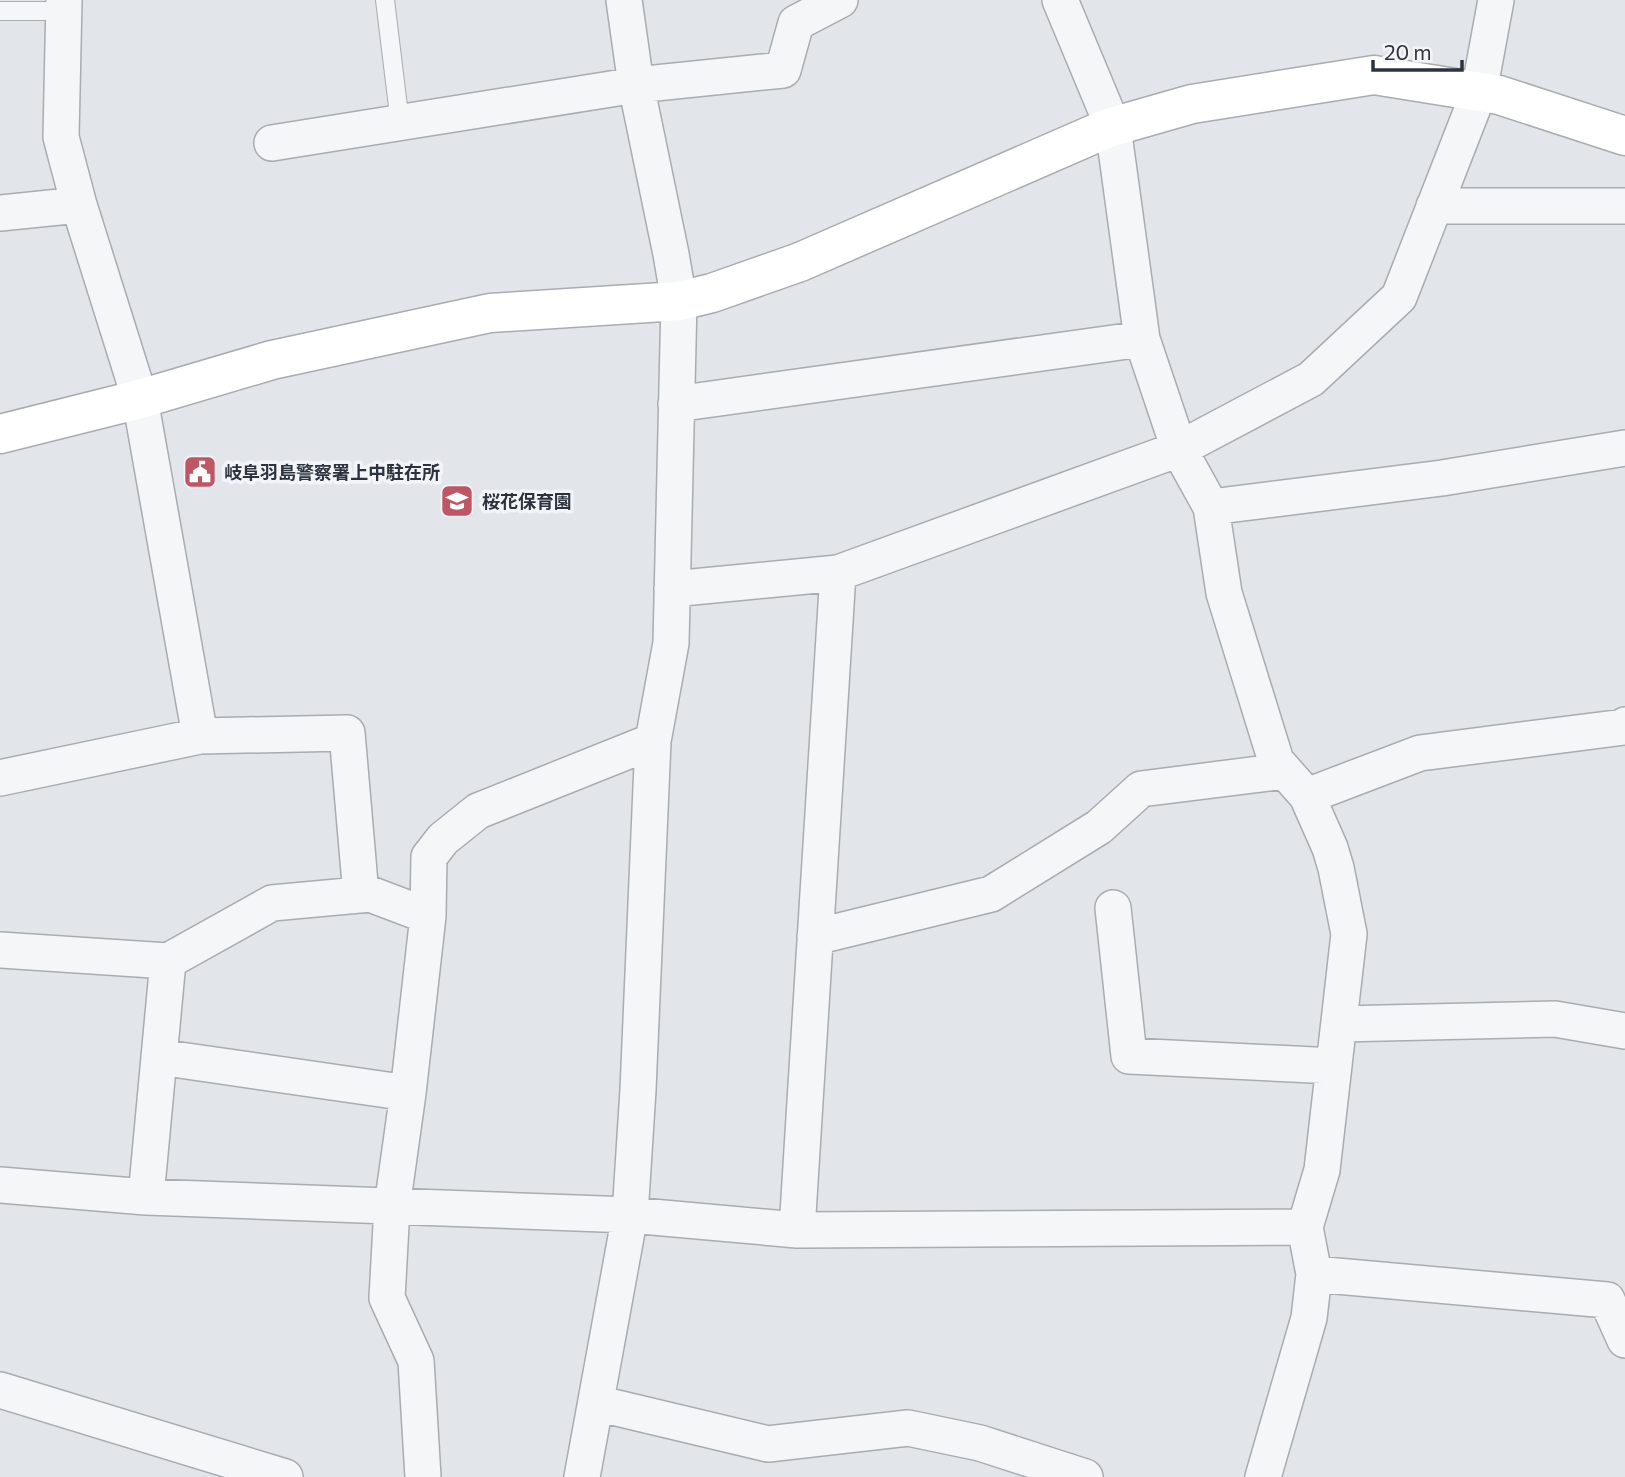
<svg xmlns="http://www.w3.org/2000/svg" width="1625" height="1477" font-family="Commissioner,'Noto Sans JP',sans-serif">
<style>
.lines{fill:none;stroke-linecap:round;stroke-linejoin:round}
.lane-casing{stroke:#a8acb3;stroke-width:20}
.street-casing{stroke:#a8acb3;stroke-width:38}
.secondary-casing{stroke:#a8acb3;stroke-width:41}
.lane{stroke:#f4f6f8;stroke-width:18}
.street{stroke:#f4f6f8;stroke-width:35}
.secondary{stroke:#fff;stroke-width:38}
.labels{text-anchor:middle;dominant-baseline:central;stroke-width:7;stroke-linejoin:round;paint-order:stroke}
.poi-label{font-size:18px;font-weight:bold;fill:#2c333f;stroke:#f2f4f7;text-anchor:start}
</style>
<rect width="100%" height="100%" fill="#e2e5e9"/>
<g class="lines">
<defs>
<path id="lane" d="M 385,0 L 400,123
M 0,11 L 63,11"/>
<path id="street" d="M 64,0 L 61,137 L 79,205 L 140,399 L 200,736 L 347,733 L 361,895
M 1060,0 L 1113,127 L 1142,339 L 1179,449 L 1211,507 L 1224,593 L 1276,761 L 1307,796 L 1330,848 L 1336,868 L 1349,934 L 1322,1170 L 1305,1227 L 1314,1274 L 1309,1318 L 1263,1477
M 272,143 L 636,85 L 783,70 L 796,23 L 840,0
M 1434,206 L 1625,206
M 0,213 L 79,205
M 676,404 L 1142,339
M 1211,507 L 1442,478 L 1625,448
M 672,589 L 838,573 L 1179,449 L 1311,379 L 1399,297 L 1479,92 L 1496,0
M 0,778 L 200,736
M 1307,796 L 1420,753 L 1624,727 L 1625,725
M 1113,908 L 1129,1056 L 1334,1066
M 428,916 L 429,857 L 443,839 L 478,811 L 653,741
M 815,937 L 991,894 L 1099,827 L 1141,789 L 1284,771
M 0,950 L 168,961
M 1339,1024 L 1555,1019 L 1625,1031
M 159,1057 L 408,1093
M 0,1185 L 146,1197 L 630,1215 L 797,1230 L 1305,1227
M 146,1197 L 168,961 L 272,903 L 370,894 L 428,916 L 408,1093 L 392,1207 L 387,1298 L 416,1361 L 423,1477
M 797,1230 L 838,573
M 1314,1274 L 1607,1300 L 1625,1340
M 0,1390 L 285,1477
M 596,1403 L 768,1444 L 908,1428 L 980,1443 L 1085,1477
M 582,1477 L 630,1215 L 638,1090 L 653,741 L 671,643 L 679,301 L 671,254 L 636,85 L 624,0"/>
<path id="secondary" d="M 0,434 L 140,399 L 272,360 L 490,313 L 679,301 L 712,293 L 800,262 L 1108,128 L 1192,104 L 1374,75 L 1499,95 L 1625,136"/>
</defs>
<use href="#lane" class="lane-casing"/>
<use href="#street" class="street-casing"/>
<use href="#secondary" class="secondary-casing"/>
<use href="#lane" class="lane"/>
<use href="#street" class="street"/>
<use href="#secondary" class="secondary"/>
</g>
<defs>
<symbol id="civic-square" viewBox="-11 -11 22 22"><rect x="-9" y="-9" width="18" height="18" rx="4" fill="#bf5664" stroke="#f2f4f7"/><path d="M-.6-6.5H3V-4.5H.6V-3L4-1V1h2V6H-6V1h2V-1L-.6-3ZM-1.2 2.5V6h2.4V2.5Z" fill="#fff"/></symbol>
<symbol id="school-square" viewBox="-11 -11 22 22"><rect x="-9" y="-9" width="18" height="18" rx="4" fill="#bf5664" stroke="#f2f4f7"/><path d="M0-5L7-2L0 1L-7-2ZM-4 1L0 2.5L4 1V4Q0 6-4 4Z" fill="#fff"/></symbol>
</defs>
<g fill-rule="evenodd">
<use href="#civic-square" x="181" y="453" width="38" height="38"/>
<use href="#school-square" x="438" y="482" width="38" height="38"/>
</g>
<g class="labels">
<g class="poi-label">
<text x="224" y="472">岐阜羽島警察署上中駐在所</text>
<text x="482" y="501">桜花保育園</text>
</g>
</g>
<path d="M1373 60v10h89v-10" fill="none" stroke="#2c333f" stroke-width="3.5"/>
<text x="1384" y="60" font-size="21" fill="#2c333f" stroke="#f2f4f7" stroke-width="5" paint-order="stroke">20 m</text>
</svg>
